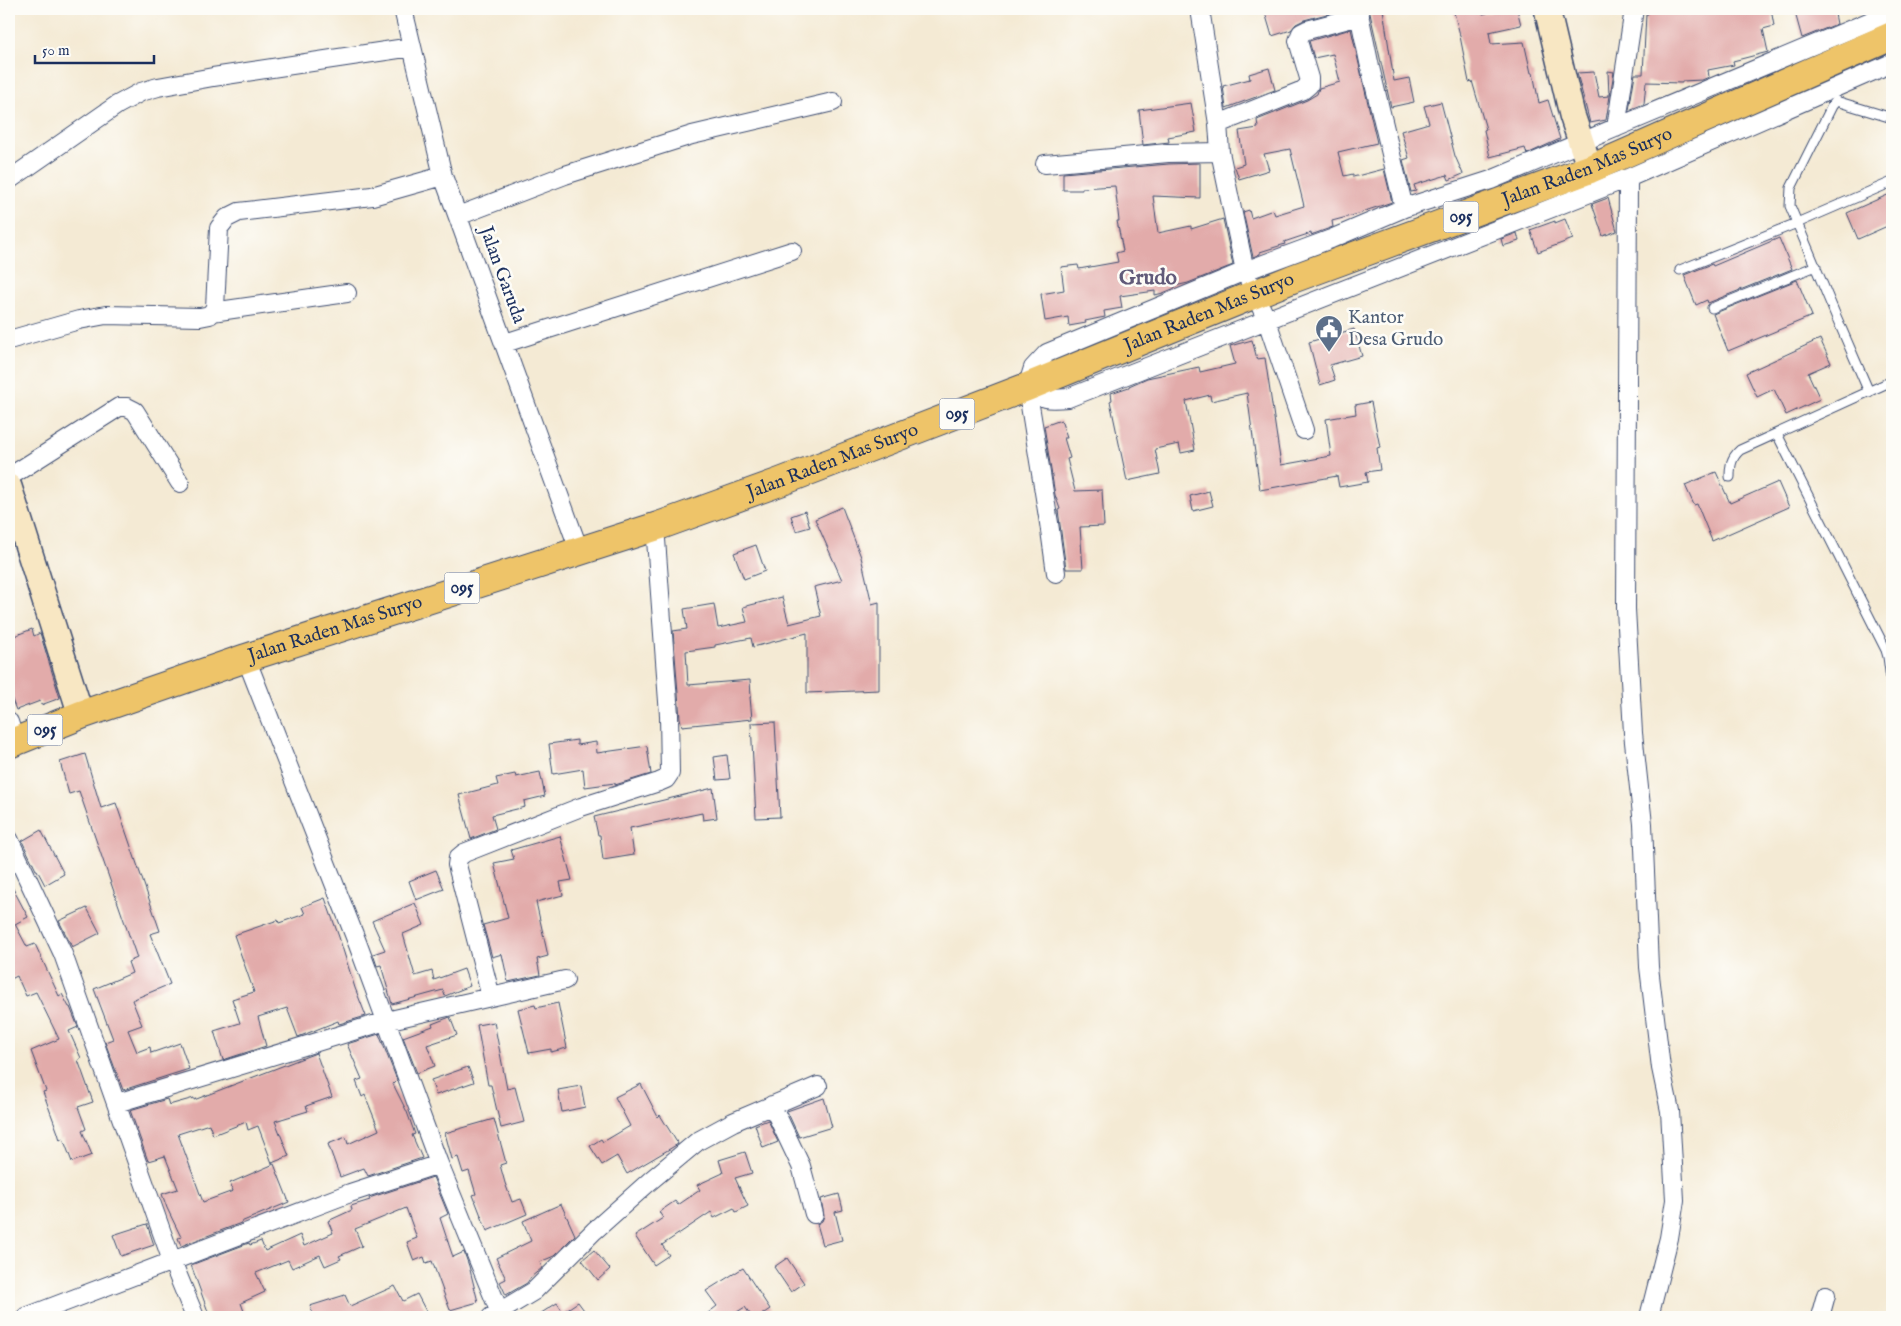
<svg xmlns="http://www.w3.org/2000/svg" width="1901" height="1326" font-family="'IM FELL English',serif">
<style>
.building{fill:#e2abaa}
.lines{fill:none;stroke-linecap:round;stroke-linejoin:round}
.lane-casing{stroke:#3c4b70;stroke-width:11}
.street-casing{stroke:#3c4b70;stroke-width:20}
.secondary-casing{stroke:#3c4b70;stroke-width:28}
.primary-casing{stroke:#3c4b70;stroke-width:30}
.lane{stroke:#fff;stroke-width:9}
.street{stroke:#fff;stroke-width:18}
.secondary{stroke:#f8e7c3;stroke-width:25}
.primary{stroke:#eec469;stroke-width:28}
.labels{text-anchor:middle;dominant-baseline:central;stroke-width:5;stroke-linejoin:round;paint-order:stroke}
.shield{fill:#fdfcf7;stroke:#5f6c8c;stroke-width:1}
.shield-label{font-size:18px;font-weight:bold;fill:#1b2f5e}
.street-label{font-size:19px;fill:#1b2f5e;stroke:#fdfcf7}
.service-label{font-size:19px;fill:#4e5e75;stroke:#fdfcf7;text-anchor:start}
.quarter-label{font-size:21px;font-weight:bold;fill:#615a79;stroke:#fdfcf7}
</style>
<rect width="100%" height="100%" fill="#fdfcf7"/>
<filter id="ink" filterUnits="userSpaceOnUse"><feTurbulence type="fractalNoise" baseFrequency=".02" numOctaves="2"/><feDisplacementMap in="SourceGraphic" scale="10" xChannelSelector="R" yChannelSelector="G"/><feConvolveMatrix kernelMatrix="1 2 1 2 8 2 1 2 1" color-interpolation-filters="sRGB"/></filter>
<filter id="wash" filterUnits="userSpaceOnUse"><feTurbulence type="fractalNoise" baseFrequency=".0096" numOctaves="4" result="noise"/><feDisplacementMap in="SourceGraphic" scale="20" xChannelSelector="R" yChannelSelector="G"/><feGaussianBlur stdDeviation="1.12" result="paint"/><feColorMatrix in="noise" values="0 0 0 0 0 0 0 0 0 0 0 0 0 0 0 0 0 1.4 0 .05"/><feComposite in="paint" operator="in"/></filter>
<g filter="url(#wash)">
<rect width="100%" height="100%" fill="#f4ead4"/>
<g id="blocks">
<path class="building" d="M 1264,9 L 1346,9 L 1304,20 L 1296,24 L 1291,30 L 1272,36 Z
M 1369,9 L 1383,9 L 1394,81 L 1409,78 L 1414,102 L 1391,107 Z
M 1453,9 L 1481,9 L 1483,14 L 1502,9 L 1517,9 L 1521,25 L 1489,32 L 1491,44 L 1524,42 L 1531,73 L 1533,73 L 1539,103 L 1548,100 L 1560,139 L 1527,154 L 1525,148 L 1490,157 L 1484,130 L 1486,129 L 1472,81 L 1469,82 L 1459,31 Z
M 1648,9 L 1771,9 L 1774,26 L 1763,29 L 1768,52 L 1733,61 L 1734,65 L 1708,70 L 1709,77 L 1702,80 L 1682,81 L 1682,83 L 1646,82 L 1644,104 L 1629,110 L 1635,74 L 1643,74 L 1646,14 L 1648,14 Z
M 1794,9 L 1834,9 L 1837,24 L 1802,38 Z
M 1351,29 L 1377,143 L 1338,152 L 1344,176 L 1353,174 L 1353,177 L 1384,169 L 1392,202 L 1362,212 L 1362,213 L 1332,221 L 1333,227 L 1311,235 L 1311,233 L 1284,242 L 1285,244 L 1260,252 L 1260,254 L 1253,257 L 1243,212 L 1249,210 L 1251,218 L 1273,210 L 1275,215 L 1304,206 L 1290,149 L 1264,154 L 1269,170 L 1239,179 L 1235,167 L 1244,164 L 1239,131 L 1258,128 L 1257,120 L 1307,100 L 1317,94 L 1319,88 L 1340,82 L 1333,54 L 1314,58 L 1309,41 Z
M 1269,68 L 1275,90 L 1226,108 L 1223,86 L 1250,79 L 1249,74 Z
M 1608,71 L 1614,72 L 1606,120 L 1590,123 L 1577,73 L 1594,72 L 1599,97 L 1609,96 Z
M 1441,102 L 1455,156 L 1463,174 L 1449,180 L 1447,175 L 1414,185 L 1416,191 L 1411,192 L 1403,160 L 1409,158 L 1401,131 L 1429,123 L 1424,106 Z
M 1191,103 L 1196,132 L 1168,137 L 1169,142 L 1143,145 L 1139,110 Z
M 1200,163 L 1200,198 L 1153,196 L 1158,233 L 1191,226 L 1191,229 L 1223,219 L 1233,265 L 1188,283 L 1175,286 L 1175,288 L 1163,293 L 1155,295 L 1155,291 L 1120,296 L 1122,308 L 1104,311 L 1105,317 L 1085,321 L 1086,323 L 1069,326 L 1068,317 L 1045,321 L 1041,294 L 1064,290 L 1061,267 L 1078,265 L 1079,269 L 1118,262 L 1116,253 L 1123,251 L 1117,221 L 1119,221 L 1115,186 L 1082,188 L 1082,190 L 1063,190 L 1063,173 L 1169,164 Z
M 1892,193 L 1892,224 L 1858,239 L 1847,213 Z
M 1608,198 L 1617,231 L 1603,236 L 1592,204 Z
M 1565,219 L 1573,239 L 1538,252 L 1530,230 L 1555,221 L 1555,223 Z
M 1517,233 L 1519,241 L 1503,246 L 1501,239 Z
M 1779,238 L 1792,269 L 1708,303 L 1707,300 L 1696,305 L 1684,275 L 1712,264 L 1713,266 Z
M 1797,280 L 1812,316 L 1728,351 L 1713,314 Z
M 1354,329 L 1362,356 L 1330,365 L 1335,380 L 1320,385 L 1309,342 Z
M 1820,339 L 1831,363 L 1808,373 L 1820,399 L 1786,415 L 1774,389 L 1757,397 L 1746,373 Z
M 1252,340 L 1257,359 L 1265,358 L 1281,465 L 1331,456 L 1326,419 L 1356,414 L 1355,405 L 1371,402 L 1380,447 L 1377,448 L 1380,470 L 1366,472 L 1368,482 L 1339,487 L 1337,476 L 1260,490 L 1247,393 L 1211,401 L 1210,395 L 1186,401 L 1195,450 L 1181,453 L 1179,444 L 1155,449 L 1160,474 L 1127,481 L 1110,401 L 1112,400 L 1111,393 L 1129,387 L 1129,386 L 1147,378 L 1199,367 L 1200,372 L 1235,364 L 1230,346 Z
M 1061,420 L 1067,438 L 1064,438 L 1070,458 L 1067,459 L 1075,491 L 1102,490 L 1104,526 L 1080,527 L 1083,569 L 1066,569 L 1058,510 L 1060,509 L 1055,495 L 1044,426 Z
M 1716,472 L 1730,503 L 1778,482 L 1789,507 L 1712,541 L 1697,504 L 1694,505 L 1685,485 Z
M 1209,491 L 1213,506 L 1193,511 L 1190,496 Z
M 842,507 L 861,557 L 872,604 L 879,602 L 879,690 L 807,693 L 807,633 L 753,647 L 751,638 L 715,645 L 715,647 L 686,651 L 688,685 L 750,680 L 751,697 L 750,697 L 752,719 L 682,726 L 680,718 L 673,631 L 687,629 L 684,609 L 714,604 L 718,628 L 747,622 L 743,607 L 782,597 L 789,624 L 821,616 L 814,587 L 842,580 L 815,519 Z
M 805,511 L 810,527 L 796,531 L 791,516 Z
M 756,545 L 765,571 L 744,579 L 734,553 Z
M 32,629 L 34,636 L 40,633 L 60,698 L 41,705 L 40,701 L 16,710 L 9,692 L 9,638 Z
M 775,722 L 780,817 L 756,818 L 751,723 Z
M 577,740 L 577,745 L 596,742 L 597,753 L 647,746 L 651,774 L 615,785 L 615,783 L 585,787 L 583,769 L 553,774 L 549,744 Z
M 85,754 L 101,808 L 116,803 L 160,931 L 150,934 L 170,984 L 132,1000 L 142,1025 L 128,1030 L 137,1052 L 150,1047 L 151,1053 L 180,1043 L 189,1069 L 123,1090 L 105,1042 L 113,1039 L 94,989 L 132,973 L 128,962 L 137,958 L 79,791 L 69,794 L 60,762 Z
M 727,755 L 730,779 L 717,780 L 714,757 Z
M 540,772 L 545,796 L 524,801 L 525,807 L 492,815 L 496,829 L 471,839 L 459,795 L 498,785 L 496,778 L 515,774 L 516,777 Z
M 713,788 L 717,818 L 703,820 L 702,813 L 630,828 L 634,855 L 603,860 L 600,835 L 598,835 L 594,817 Z
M 41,830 L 64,874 L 45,885 L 37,870 L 36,870 L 22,841 Z
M 560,836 L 572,880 L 560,882 L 563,895 L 536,902 L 548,956 L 537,959 L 540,975 L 508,982 L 502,954 L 492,957 L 483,925 L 508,918 L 494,863 L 514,859 L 511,850 Z
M 436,870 L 444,889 L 416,900 L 409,881 Z
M 9,881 L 28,917 L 15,924 L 27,947 L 35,944 L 59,996 L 62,994 L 69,1007 L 70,1007 L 78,1027 L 69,1031 L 81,1058 L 78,1060 L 93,1102 L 78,1107 L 86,1129 L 82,1131 L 92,1155 L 72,1162 L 63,1138 L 60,1140 L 58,1133 L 43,1092 L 46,1091 L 31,1051 L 59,1039 L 36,992 L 26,996 L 17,976 L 9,980 Z
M 325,898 L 339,937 L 355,988 L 366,1016 L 339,1024 L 338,1021 L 298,1037 L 287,1008 L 258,1017 L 266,1046 L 223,1060 L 214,1031 L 240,1023 L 232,999 L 254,992 L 234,935 L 278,920 L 279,923 L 305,914 L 302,907 Z
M 415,903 L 424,925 L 403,934 L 415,976 L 432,971 L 434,980 L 464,969 L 470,986 L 445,996 L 443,990 L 392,1004 L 381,965 L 377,966 L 373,954 L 385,950 L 372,921 Z
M 87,908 L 100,933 L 72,947 L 59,921 Z
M 558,1003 L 567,1048 L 551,1052 L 551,1049 L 529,1053 L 518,1009 L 535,1005 L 536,1008 Z
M 450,1017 L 457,1035 L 427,1045 L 435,1066 L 417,1073 L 403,1037 L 433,1026 L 432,1024 Z
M 494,1022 L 507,1089 L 515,1087 L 524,1122 L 501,1128 L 491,1085 L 488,1085 L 477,1025 Z
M 379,1034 L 397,1080 L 393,1084 L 407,1112 L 415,1134 L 412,1135 L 422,1158 L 368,1176 L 364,1168 L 340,1177 L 328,1144 L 346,1137 L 348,1144 L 379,1130 L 365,1095 L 362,1097 L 356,1081 L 362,1079 L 347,1044 Z
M 316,1053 L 332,1097 L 306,1106 L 308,1111 L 275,1121 L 289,1156 L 272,1163 L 258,1126 L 248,1130 L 246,1122 L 213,1135 L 209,1124 L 178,1134 L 203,1202 L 233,1191 L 230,1183 L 274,1164 L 289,1202 L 241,1222 L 241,1223 L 181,1246 L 178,1238 L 181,1237 L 167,1208 L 162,1194 L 178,1189 L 165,1156 L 148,1161 L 130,1110 L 167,1099 L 169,1105 L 194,1098 L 194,1100 Z
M 468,1067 L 474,1082 L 436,1095 L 431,1080 Z
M 641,1084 L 658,1117 L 660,1115 L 678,1144 L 627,1174 L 617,1156 L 602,1165 L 590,1146 L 601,1139 L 603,1142 L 630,1126 L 615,1097 Z
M 581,1086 L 585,1107 L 562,1112 L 558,1090 Z
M 824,1098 L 832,1127 L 799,1137 L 787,1111 Z
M 494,1119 L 506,1163 L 500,1165 L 505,1183 L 512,1202 L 521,1199 L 527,1214 L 487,1231 L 473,1195 L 476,1194 L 469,1171 L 463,1173 L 458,1157 L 452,1159 L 445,1133 Z
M 768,1120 L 778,1142 L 763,1148 L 755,1125 Z
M 745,1152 L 752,1173 L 735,1178 L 748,1206 L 736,1212 L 734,1208 L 714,1218 L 711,1212 L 662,1245 L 669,1255 L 654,1265 L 635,1236 L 663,1218 L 659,1212 L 675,1201 L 678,1205 L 700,1190 L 697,1185 L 723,1173 L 719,1160 Z
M 433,1177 L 448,1214 L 440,1218 L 453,1257 L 464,1252 L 469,1266 L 478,1302 L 450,1310 L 432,1261 L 426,1263 L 424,1257 L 414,1261 L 407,1242 L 417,1238 L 406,1208 L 355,1229 L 362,1246 L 339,1256 L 341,1259 L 325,1266 L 320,1255 L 292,1268 L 288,1260 L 256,1273 L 265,1292 L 241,1303 L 246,1317 L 210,1317 L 191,1265 L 249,1243 L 250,1245 L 261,1241 L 265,1251 L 300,1235 L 304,1246 L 333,1233 L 328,1221 L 352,1210 L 351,1206 L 370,1200 L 369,1198 Z
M 839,1194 L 843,1210 L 835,1212 L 842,1240 L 823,1245 L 817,1224 L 822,1221 L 824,1216 L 821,1199 Z
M 561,1204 L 575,1235 L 554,1256 L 540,1262 L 542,1268 L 531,1277 L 527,1283 L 506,1295 L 500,1282 L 506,1279 L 496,1258 L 531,1241 L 523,1221 Z
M 147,1224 L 154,1245 L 121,1256 L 113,1235 Z
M 594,1250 L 610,1269 L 598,1280 L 582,1260 Z
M 787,1258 L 804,1283 L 791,1292 L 774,1267 Z
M 743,1268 L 770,1309 L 758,1317 L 752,1317 L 745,1307 L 729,1317 L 703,1317 L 717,1306 L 706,1291 Z
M 395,1286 L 403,1301 L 417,1294 L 427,1313 L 420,1317 L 314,1317 L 310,1306 L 345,1295 L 350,1306 Z
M 578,1302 L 589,1317 L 535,1317 L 557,1303 L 563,1312 Z"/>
</g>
</g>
<g filter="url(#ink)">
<use href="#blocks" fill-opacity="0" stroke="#3c4b70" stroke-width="1"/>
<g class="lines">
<defs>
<path id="lane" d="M 1836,101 L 1832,106 L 1791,188 L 1790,206 L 1836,316 L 1869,392
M 1836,101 L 1892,118
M 1680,270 L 1797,223 L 1892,182
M 1712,308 L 1816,266
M 1777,434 L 1886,650 L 1888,657 L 1892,686
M 1730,477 C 1730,466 1731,458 1740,450 L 1892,381"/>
<path id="street" d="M 403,9 L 443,176 L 579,550
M 1200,9 L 1218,124 L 1220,152 L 1245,271 L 1267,321 L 1304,430
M 1358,9 L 1370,67 L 1404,208
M 1218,124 L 1303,90 L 1309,85 L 1309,78 L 1298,41 L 1301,33 L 1307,30 L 1360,16
M 1616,128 L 1634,9
M 1045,164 L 1168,153 L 1220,152
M 1628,178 L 1626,609 L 1633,733 L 1643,824 L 1649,967 L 1661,1068 L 1670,1111 L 1675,1200 L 1669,1238 L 1649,1317
M 9,180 L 117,105 L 141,92 L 158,87 L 213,77 L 412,47
M 458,216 L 565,175 L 692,135 L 833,102
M 212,312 L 347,293
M 9,340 L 79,320 L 106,315 L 200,317 L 210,315 L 215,308 L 219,228 L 227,218 L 239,212 L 372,196 L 443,176
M 505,343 L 792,251
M 1027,387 C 1044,400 1047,400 1068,398 L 1628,178 L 1892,63
M 9,477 L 119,407 L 127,407 L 135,411 L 180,483
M 1056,573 L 1049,523 L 1027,387 L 1033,368 L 1047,353 L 1245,271 L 1331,239 L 1404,208 L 1491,180 L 1892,12
M 246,658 L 357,942 L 439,1164 L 500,1313
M 9,722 L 15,741
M 9,839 L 63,954 L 172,1261 L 195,1317
M 491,997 L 565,980
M 117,1103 L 386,1021 L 491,997 L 457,865 L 458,858 L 464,853 L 581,807 L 659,782 L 666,779 L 670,773 L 669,715 L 655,526
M 772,1105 L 801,1166 L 814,1214
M 26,1317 L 350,1193 L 439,1164
M 491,1317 L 534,1291 L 594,1231 L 650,1181 L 698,1141 L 733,1122 L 818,1086
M 1820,1317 L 1826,1295"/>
<path id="secondary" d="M 1547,9 L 1572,115 L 1590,169
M 9,487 L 81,715"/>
<g id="primary">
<path id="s1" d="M 9,744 L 81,715 L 246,658 L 661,525 L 780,482 L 1027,387 L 1292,279 L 1590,169 L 1892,36"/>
</g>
</defs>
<use href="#lane" class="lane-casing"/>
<use href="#street" class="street-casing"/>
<use href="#secondary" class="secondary-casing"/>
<use href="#primary" class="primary-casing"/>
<use href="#lane" class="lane"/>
<use href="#street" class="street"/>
<use href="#secondary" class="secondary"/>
<use href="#primary" class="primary"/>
</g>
</g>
<defs>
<symbol id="civic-pin" viewBox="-11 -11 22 30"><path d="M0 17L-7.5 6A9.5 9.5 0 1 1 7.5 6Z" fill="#5c6f8a" stroke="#fdfcf7"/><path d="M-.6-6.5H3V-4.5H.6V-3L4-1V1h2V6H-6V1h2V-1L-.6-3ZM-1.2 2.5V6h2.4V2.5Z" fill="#fff"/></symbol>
</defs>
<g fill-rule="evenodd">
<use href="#civic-pin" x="1313" y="313" width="32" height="43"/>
</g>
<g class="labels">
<g class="shield">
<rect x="1443.5" y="201.5" width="35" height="31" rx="4"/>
<rect x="939.5" y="398.5" width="35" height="31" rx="4"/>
<rect x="444.5" y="572.5" width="35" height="31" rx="4"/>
<rect x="27.5" y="714.5" width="35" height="31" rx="4"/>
</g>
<g class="shield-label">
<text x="1461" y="217">095</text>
<text x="957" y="414">095</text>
<text x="462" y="588">095</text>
<text x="45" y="730">095</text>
</g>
<g class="street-label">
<text stroke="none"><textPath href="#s1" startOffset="1681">Jalan Raden Mas Suryo</textPath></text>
<text transform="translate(502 275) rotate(70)">Jalan Garuda</text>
<text stroke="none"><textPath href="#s1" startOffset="1276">Jalan Raden Mas Suryo</textPath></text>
<text stroke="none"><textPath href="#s1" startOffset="871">Jalan Raden Mas Suryo</textPath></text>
<text stroke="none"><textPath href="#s1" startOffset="346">Jalan Raden Mas Suryo</textPath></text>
</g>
<g class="service-label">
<text x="1348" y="318">Kantor<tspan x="1348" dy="22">Desa Grudo</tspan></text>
</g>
<g class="quarter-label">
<text x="1148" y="278">Grudo</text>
</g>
</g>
<rect width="1901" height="1326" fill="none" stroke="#fdfcf7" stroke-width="30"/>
<path d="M35 55v8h119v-8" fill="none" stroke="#1b2f5e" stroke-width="2.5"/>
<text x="42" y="55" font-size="15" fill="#1b2f5e" stroke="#fdfcf7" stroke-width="4" paint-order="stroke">50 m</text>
</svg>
